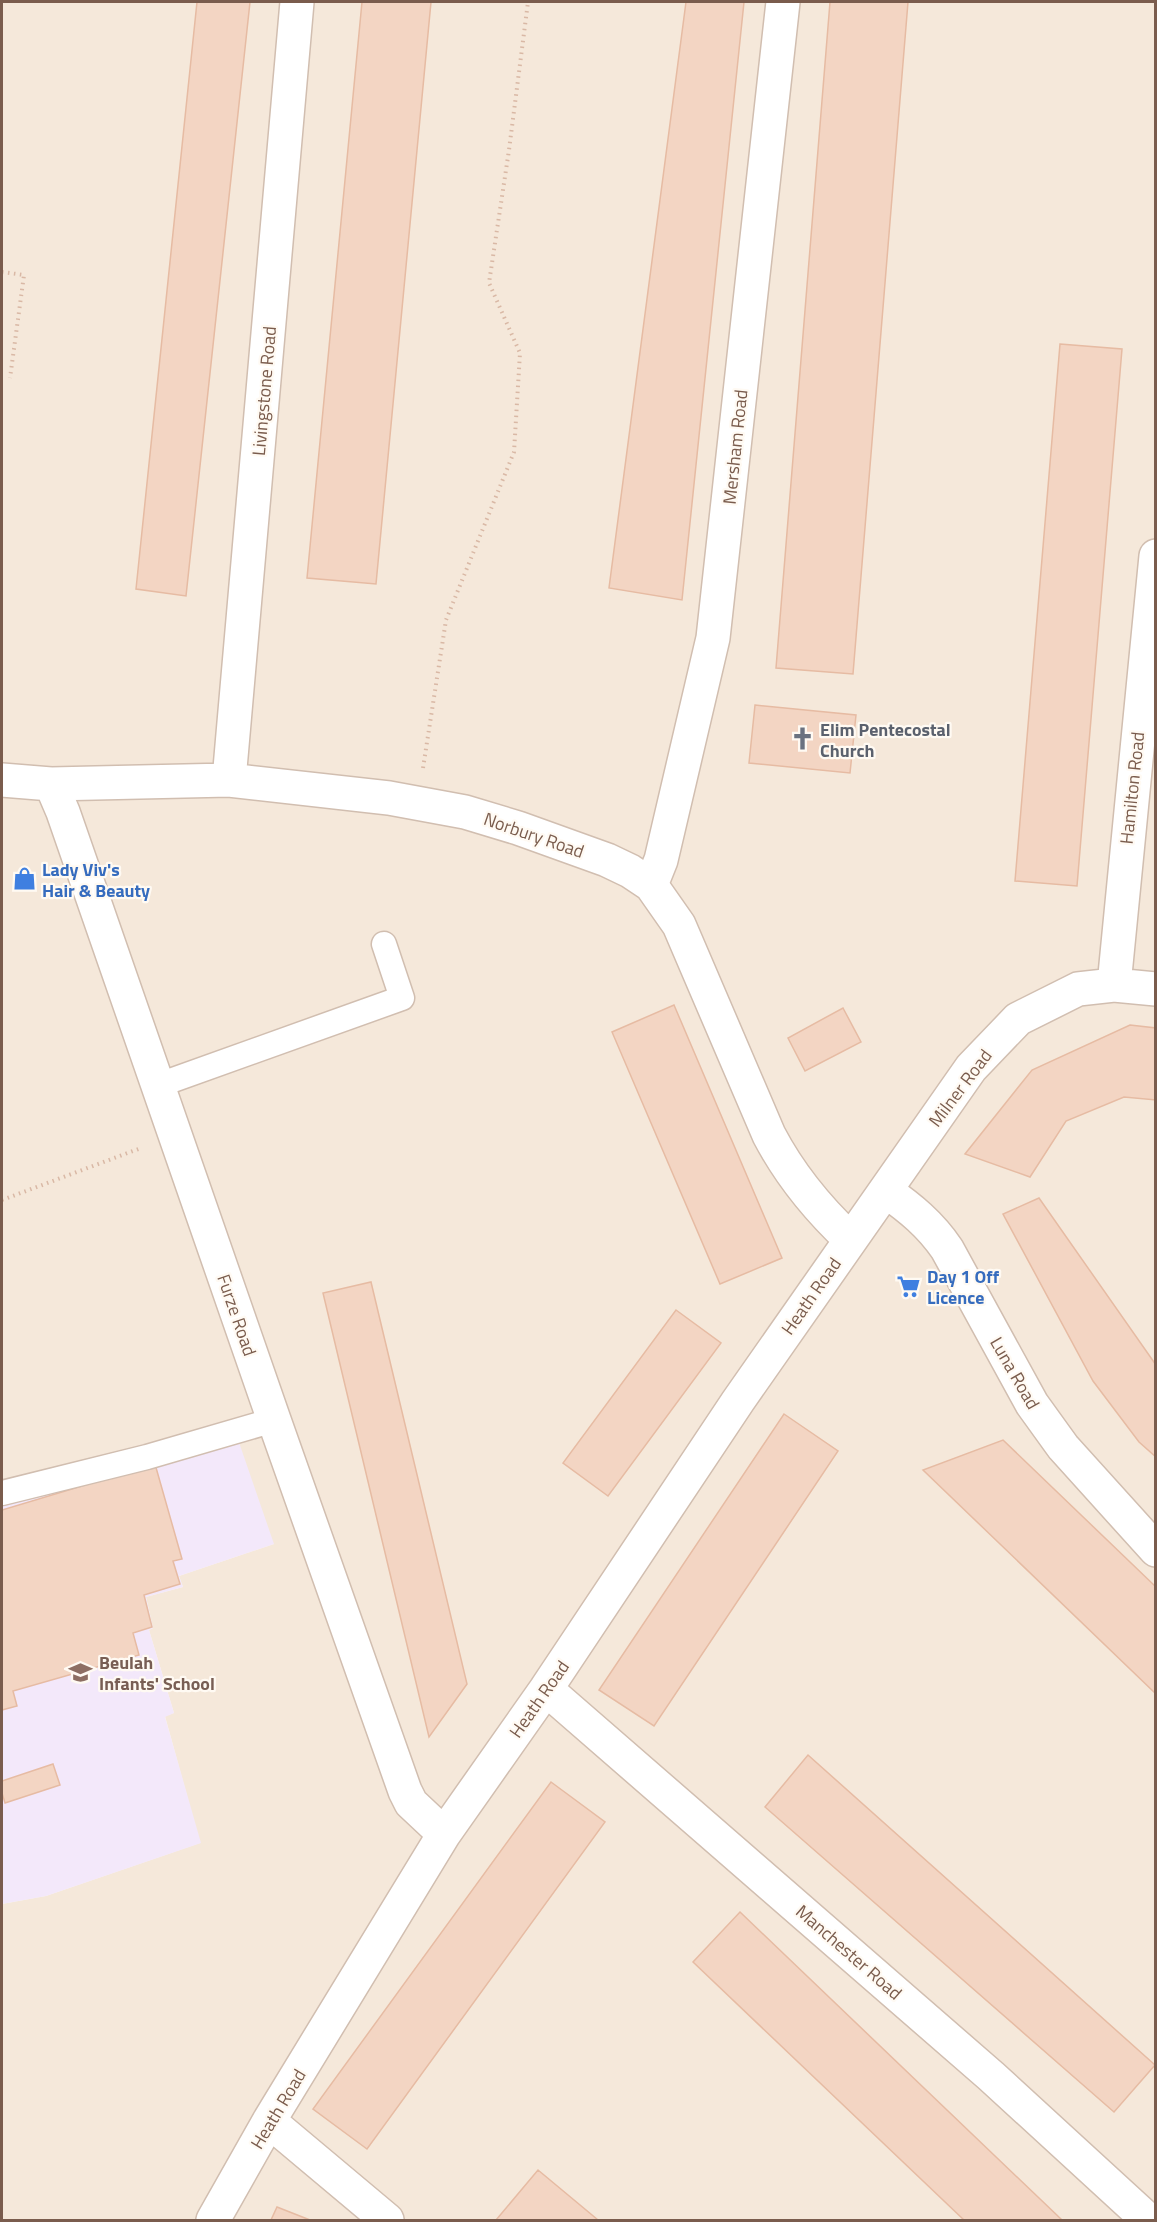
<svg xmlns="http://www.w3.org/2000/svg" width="1157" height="2222" font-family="'Titillium Web',sans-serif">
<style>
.residential{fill:#f5e8da}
.education{fill:#f3e8fa}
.building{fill:#f3d5c3;stroke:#e6bba3;stroke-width:1.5}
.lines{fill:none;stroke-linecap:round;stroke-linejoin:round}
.service-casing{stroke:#d1beb0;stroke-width:27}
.minor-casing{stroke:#d1beb0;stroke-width:36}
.path{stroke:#d9b8a5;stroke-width:4;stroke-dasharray:1.5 4.5;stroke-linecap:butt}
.service{stroke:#fff;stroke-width:24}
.minor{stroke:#fff;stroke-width:33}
.labels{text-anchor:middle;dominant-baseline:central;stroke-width:4.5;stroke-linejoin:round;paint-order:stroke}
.street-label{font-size:18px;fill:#7a5c4d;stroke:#fffaf3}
.worship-label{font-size:18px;font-weight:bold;fill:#5b616d;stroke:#fffaf3;text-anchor:start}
.shop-label{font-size:18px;font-weight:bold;fill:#366cbe;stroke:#fffaf3;text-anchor:start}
.education-label{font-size:18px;font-weight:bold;fill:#785e54;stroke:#fffaf3;text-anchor:start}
</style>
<rect width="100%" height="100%" fill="#fdf6ec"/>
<path class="residential" d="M 2,2 L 1155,2 L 1155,2220 L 2,2220 L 2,1904 L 46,1896 L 200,1843 L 165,1716 L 174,1713 L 149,1630 L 153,1628 L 146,1597 L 183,1587 L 179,1576 L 274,1544 L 6,1489 L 2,1477 Z"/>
<path class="education" d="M 232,1422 L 274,1544 L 179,1576 L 183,1587 L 146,1597 L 153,1628 L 149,1630 L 174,1713 L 165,1717 L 201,1843 L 46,1896 L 2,1904 L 2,1477 L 6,1489 Z"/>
<path class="building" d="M 197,2 L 250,2 L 186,596 L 136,589 Z
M 362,2 L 431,2 L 376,584 L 307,578 Z
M 686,2 L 744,2 L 682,600 L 609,588 Z
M 830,2 L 908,2 L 853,674 L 776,668 Z
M 1060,344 L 1122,349 L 1077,886 L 1015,881 Z
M 755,705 L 856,715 L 850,773 L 749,763 Z
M 674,1005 L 782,1258 L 720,1284 L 612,1032 Z
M 843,1008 L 861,1042 L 805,1071 L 788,1038 Z
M 1130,1025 L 1156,1028 L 1156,1100 L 1124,1097 L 1066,1121 L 1030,1177 L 965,1154 L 1032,1070 Z
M 1039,1198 L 1156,1365 L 1156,1457 L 1139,1442 L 1093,1381 L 1003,1214 Z
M 371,1282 L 467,1684 L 429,1737 L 323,1293 Z
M 676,1310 L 721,1343 L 608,1496 L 563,1463 Z
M 784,1414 L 838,1451 L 654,1726 L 599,1690 Z
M 1003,1440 L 1156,1587 L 1156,1694 L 923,1470 Z
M 155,1464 L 182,1559 L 173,1561 L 180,1584 L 144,1595 L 152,1627 L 133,1633 L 139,1655 L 13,1691 L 17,1706 L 2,1710 L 2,1510 Z
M 808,1755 L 1155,2065 L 1114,2112 L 765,1807 Z
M 53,1764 L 60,1785 L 5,1803 L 2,1793 L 2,1781 Z
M 551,1782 L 605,1822 L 367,2149 L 313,2109 Z
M 740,1912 L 1062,2220 L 964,2220 L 693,1962 Z
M 538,2170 L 598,2220 L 496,2220 Z
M 277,2207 L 310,2220 L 271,2220 Z"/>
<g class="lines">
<defs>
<path id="service" d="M 159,1085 L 402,998 L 384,944
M 2,1493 L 147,1457 L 274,1420"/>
<path id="minor" d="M 2,780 L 51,784 L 229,780 L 389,798 L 465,812 L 518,828 L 607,860 L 630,871 L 651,885 L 679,925 L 769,1135 C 790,1175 817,1208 850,1239
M 229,780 L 297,2
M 51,784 L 63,812 L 274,1420 L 405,1791 L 411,1803 L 444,1834
M 651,885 L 661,860 L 713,638 L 783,2
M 1114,985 L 1156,556
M 886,1191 C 910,1208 930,1224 947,1249 L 1032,1404 L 1063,1447 L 1156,1550
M 546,1689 L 991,2076 L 1148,2220
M 269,2121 L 387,2220
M 213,2220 L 269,2121 L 444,1834 L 546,1689 L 738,1401 L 971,1068 L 1018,1019 L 1078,989 L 1114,985 L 1156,989"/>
</defs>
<use href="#service" class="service-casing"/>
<use href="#minor" class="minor-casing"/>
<path class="path" d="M 2,272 L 24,275 L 10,378
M 423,768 L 446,620 L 514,452 L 520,353 L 489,283 L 509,150 L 528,2
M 2,1200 L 141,1148"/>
<use href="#service" class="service"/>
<use href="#minor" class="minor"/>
</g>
<defs>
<symbol id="church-bare" viewBox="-9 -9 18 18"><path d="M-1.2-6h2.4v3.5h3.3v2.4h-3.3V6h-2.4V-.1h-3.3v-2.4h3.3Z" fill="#6b7280" stroke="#fffaf3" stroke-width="2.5" paint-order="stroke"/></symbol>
<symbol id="shop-bare" viewBox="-9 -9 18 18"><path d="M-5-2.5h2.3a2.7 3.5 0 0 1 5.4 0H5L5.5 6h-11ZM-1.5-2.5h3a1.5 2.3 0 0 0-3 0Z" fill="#3f7fe0" stroke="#fffaf3" stroke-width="2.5" paint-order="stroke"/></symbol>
<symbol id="supermarket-bare" viewBox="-9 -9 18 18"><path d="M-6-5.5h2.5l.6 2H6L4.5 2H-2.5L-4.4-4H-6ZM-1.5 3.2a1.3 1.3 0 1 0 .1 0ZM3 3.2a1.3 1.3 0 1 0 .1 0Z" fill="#3f7fe0" stroke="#fffaf3" stroke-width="2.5" paint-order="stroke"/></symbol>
<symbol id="school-bare" viewBox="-9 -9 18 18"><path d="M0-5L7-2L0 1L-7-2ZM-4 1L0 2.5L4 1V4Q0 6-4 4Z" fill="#8d6e63" stroke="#fffaf3" stroke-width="2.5" paint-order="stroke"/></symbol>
</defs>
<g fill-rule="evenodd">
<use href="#church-bare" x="786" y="722" width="33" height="33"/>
<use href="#shop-bare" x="8" y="862" width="33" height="33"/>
<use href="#supermarket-bare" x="892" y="1270" width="33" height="33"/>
<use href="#school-bare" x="64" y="1656" width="33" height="33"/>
</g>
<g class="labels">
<g class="street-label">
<text transform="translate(264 391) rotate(-85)">Livingstone Road</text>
<text transform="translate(735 447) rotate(-84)">Mersham Road</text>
<text transform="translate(1132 788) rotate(-84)">Hamilton Road</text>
<text transform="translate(534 835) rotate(19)">Norbury Road</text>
<text transform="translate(960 1088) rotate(-53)">Milner Road</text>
<text transform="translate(811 1296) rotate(-55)">Heath Road</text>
<text transform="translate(237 1315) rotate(71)">Furze Road</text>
<text transform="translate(1015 1373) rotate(60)">Luna Road</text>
<text transform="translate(539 1699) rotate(-55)">Heath Road</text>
<text transform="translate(849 1952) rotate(41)">Manchester Road</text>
<text transform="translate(278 2109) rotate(-59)">Heath Road</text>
</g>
<g class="worship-label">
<text x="820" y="729">Elim Pentecostal<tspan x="820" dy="21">Church</tspan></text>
</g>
<g class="shop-label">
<text x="42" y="869">Lady Viv's<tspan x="42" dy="21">Hair &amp; Beauty</tspan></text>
<text x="927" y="1276">Day 1 Off<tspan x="927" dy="21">Licence</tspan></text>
</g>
<g class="education-label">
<text x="99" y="1662">Beulah<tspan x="99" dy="21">Infants' School</tspan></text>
</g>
</g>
<rect width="1157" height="2222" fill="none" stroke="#7a5c4d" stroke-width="6"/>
</svg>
